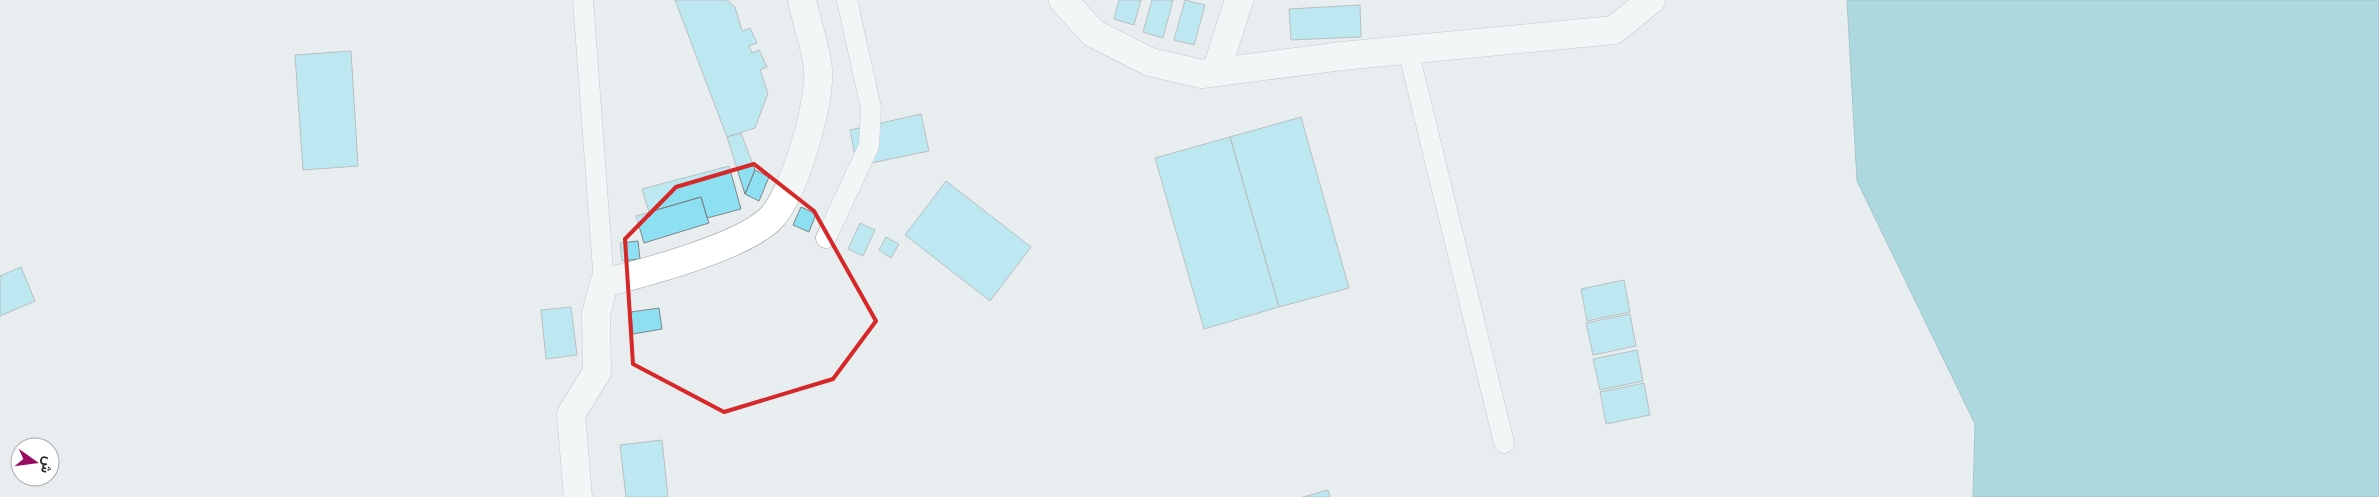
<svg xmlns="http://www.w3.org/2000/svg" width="2379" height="497" font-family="'PT Sans',Vazirmatn,sans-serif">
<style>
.water{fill:#68bdcd;stroke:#55919d}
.building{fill:#8ce0f2;stroke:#7f8586}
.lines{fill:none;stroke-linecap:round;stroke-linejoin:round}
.service-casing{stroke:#989e9f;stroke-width:21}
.minor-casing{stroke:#989e9f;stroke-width:29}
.service{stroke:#fff;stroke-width:20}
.minor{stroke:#fff;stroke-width:28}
.marked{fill:none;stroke:#d62828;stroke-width:4;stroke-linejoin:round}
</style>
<rect width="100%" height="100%" fill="#e8eef0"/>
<path class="water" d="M 1847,0 L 2379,0 L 2379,497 L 1973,497 L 1975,424 L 1857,181 Z"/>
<path class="building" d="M 675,0 L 727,0 L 735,7 L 742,31 L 750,28 L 757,43 L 749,46 L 752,53 L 759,50 L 767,67 L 760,70 L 768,93 L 755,128 L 727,137 Z
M 1119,0 L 1141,0 L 1134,25 L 1114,19 Z
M 1152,0 L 1173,0 L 1163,38 L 1143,32 Z
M 1185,0 L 1205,5 L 1194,45 L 1174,40 Z
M 1360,5 L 1361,37 L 1291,40 L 1289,9 Z
M 351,51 L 358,166 L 303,170 L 295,55 Z
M 921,114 L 929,151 L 857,166 L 850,130 Z
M 1301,117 L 1349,288 L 1279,307 L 1230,137 Z
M 741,133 L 755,170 L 745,194 L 727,137 Z
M 1230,137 L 1279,307 L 1204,329 L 1155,158 Z
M 729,166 L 741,209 L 707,218 L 701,197 L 649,212 L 642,189 Z
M 755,170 L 769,177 L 759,201 L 745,194 Z
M 946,181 L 1031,247 L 990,301 L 905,235 Z
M 701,197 L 709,223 L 644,243 L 636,216 Z
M 801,207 L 816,214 L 809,232 L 793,225 Z
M 860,223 L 875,230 L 863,256 L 848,249 Z
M 886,237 L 899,244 L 891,258 L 879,250 Z
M 638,241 L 640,259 L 622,261 L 620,243 Z
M 21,267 L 35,301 L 0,316 L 0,276 Z
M 1624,280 L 1630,312 L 1587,321 L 1581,289 Z
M 571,307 L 577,355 L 546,359 L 541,310 Z
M 659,308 L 662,329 L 633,334 L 631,312 Z
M 1630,314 L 1636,346 L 1593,355 L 1586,323 Z
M 1637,350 L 1643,381 L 1600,390 L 1593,359 Z
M 1644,383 L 1650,415 L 1606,424 L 1600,392 Z
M 662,440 L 668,497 L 626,497 L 620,445 Z
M 1328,490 L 1330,497 L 1303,497 Z"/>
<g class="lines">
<defs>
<path id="service" d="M 583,0 L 604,283
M 1408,50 L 1504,443
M 826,238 L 869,146 L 871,108 L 847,0"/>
<path id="minor" d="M 1063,0 L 1093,33 L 1150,62 L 1202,74 L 1342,56 L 1614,30 L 1651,0
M 1216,72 L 1239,0
M 578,497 L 571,414 L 597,372 L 596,314 L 604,283 C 644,273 746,246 772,217 C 795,191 820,105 818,70 C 817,50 806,21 802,0"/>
</defs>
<use href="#service" class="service-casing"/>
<use href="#minor" class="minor-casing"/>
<use href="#service" class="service"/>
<use href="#minor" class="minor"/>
</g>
<path d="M0 0H2379V497H0ZM 754,164 L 814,211 L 876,321 L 833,379 L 724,412 L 633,364 L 625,239 L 676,187 Z" fill="#e8eef0" fill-opacity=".55" fill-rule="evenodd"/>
<path class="marked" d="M 754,164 L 814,211 L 876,321 L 833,379 L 724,412 L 633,364 L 625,239 L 676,187 Z"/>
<g transform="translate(35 462) rotate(104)"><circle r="24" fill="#ffffff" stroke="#a9aaab"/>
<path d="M0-4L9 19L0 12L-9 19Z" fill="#970c61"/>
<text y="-8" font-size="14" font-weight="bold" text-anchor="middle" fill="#292b2c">ش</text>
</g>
</svg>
